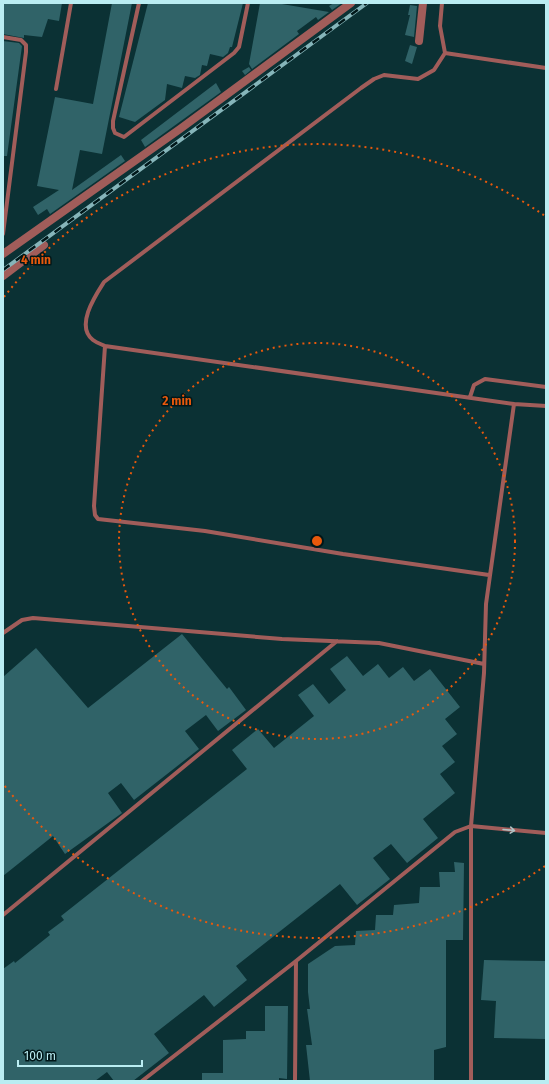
<svg xmlns="http://www.w3.org/2000/svg" width="549" height="1084" font-family="'Fira Sans',sans-serif">
<style>
.building{fill:#306368}
.lines{fill:none;stroke-linecap:round;stroke-linejoin:round}
.lane{stroke:#a15d5a;stroke-width:4}
.street{stroke:#a15d5a;stroke-width:8}
.rail-casing{stroke:#86b5ba;stroke-width:4}
.rail{stroke:#001719;stroke-width:2.5;stroke-dasharray:8;stroke-linecap:butt}
.oneway{stroke:#b2c2c4}
.ring{fill:none;stroke:#e8590c;stroke-width:2;stroke-dasharray:2 4}
.centre{fill:#e8590c;stroke:#001719;stroke-width:2}
.ring-label{font-size:12px;text-anchor:middle;font-weight:bold;fill:#e8590c;stroke:#001719;stroke-width:3;stroke-linejoin:round;paint-order:stroke}
</style>
<rect width="100%" height="100%" fill="#0b3134"/>
<path class="building" d="M 3,3 L 62,3 L 59,21 L 48,19 L 42,37 L 24,35 L 24,38 L 3,34 Z
M 112,3 L 132,3 L 102,154 L 80,150 L 72,190 L 121,155 L 125,161 L 50,214 L 47,209 L 38,215 L 33,207 L 59,190 L 37,186 L 55,97 L 93,104 Z
M 148,3 L 243,3 L 232,47 L 230,47 L 228,53 L 223,57 L 210,54 L 207,66 L 202,65 L 200,75 L 195,78 L 185,76 L 182,88 L 167,84 L 165,100 L 135,122 L 119,117 Z
M 260,3 L 276,3 L 329,12 L 318,20 L 316,17 L 297,31 L 299,34 L 252,69 L 249,64 Z
M 334,3 L 342,3 L 332,10 L 329,6 Z
M 410,5 L 417,6 L 414,37 L 405,35 L 410,15 L 408,15 Z
M 3,41 L 19,43 L 22,46 L 7,156 L 3,156 Z
M 410,45 L 417,47 L 412,64 L 405,61 Z
M 249,67 L 251,70 L 245,75 L 242,71 Z
M 216,83 L 221,92 L 145,147 L 141,140 Z
M 182,634 L 227,689 L 229,687 L 246,710 L 218,731 L 206,715 L 185,731 L 199,749 L 134,800 L 121,783 L 108,793 L 122,813 L 65,854 L 53,836 L 3,876 L 3,677 L 36,648 L 88,708 Z
M 347,656 L 363,676 L 378,664 L 389,678 L 403,667 L 414,681 L 430,669 L 460,707 L 445,719 L 457,734 L 442,746 L 455,762 L 440,774 L 455,793 L 423,819 L 438,838 L 407,863 L 391,844 L 373,858 L 390,879 L 357,905 L 340,884 L 236,966 L 247,980 L 214,1007 L 204,995 L 154,1034 L 169,1053 L 133,1081 L 114,1081 L 107,1072 L 95,1081 L 3,1081 L 3,969 L 14,961 L 15,963 L 50,935 L 48,932 L 64,920 L 61,916 L 247,769 L 232,750 L 258,729 L 274,748 L 314,716 L 298,695 L 313,684 L 329,704 L 346,690 L 330,669 Z
M 454,862 L 464,863 L 463,940 L 446,940 L 446,1047 L 434,1050 L 434,1081 L 310,1081 L 306,1045 L 312,1045 L 307,1009 L 310,1009 L 308,992 L 308,964 L 335,946 L 355,945 L 356,931 L 375,930 L 376,915 L 393,915 L 394,905 L 419,903 L 420,887 L 440,887 L 439,872 L 455,872 Z
M 484,960 L 546,961 L 546,1039 L 494,1038 L 496,1001 L 481,1000 Z
M 265,1006 L 288,1006 L 287,1079 L 279,1078 L 279,1081 L 202,1081 L 202,1073 L 223,1073 L 223,1040 L 246,1039 L 246,1031 L 265,1031 Z"/>
<g class="lines">
<path class="lane" d="M 139,3 L 113,121 L 113,128 L 115,133 L 124,137 L 234,53 L 239,47 L 248,3
M 442,3 L 440,26 L 445,53 L 434,70 L 418,79 L 384,75 L 374,79 L 361,88 L 104,282 C 95,296 75,326 93,340 C 97,343 101,344 105,346 L 514,404
M 3,37 L 21,40 L 26,45 L 26,52 L 3,234
M 445,53 L 546,68
M 56,89 L 71,3
M 105,346 L 94,506 L 95,515 L 98,519 L 205,531 L 343,554 L 489,575
M 470,397 L 474,385 L 485,379 L 546,387
M 3,633 L 22,620 L 33,618 L 282,639 L 379,643 L 484,664
M 3,915 L 337,641
M 142,1081 L 296,961 L 455,832 L 471,826 L 546,833
M 295,1081 L 296,961
M 471,1081 L 471,826 L 484,673 L 486,604 L 514,404 L 546,406"/>
<path class="street" d="M 419,41 L 423,3
M 3,254 L 180,129 L 351,3
M 3,276 L 44,245"/>
<defs>
<path id="rail" d="M 3,270 L 367,3"/>
</defs>
<use href="#rail" class="rail-casing"/>
<use href="#rail" class="rail"/>
</g>
<defs><path id="oneway-shaft" d="M-6 0H5M1.5-3L5.5 0L1.5 3" fill="none" stroke-width="1.6" stroke-linecap="round" stroke-linejoin="round"/></defs>
<use class="oneway" href="#oneway-shaft" transform="translate(509 830) rotate(5)"/>
<g class="ring">
<circle cx="317" cy="541" r="198"/>
<path d="M545 866A397 397 0 0 1 4 785M4 297A397 397 0 0 1 545 216"/>
</g>
<circle cx="317" cy="541" r="6" class="centre"/>
<g class="ring-label">
<text x="36" y="264">4 min</text>
<text x="177" y="405">2 min</text>
</g>
<rect width="549" height="1084" fill="none" stroke="#baedf2" stroke-width="8"/>
<path d="M18 1060v6h124v-6" fill="none" stroke="#baedf2" stroke-width="2"/>
<text x="24" y="1060" font-size="12" fill="#baedf2" stroke="#001719" stroke-width="3" paint-order="stroke">100 m</text>
</svg>
